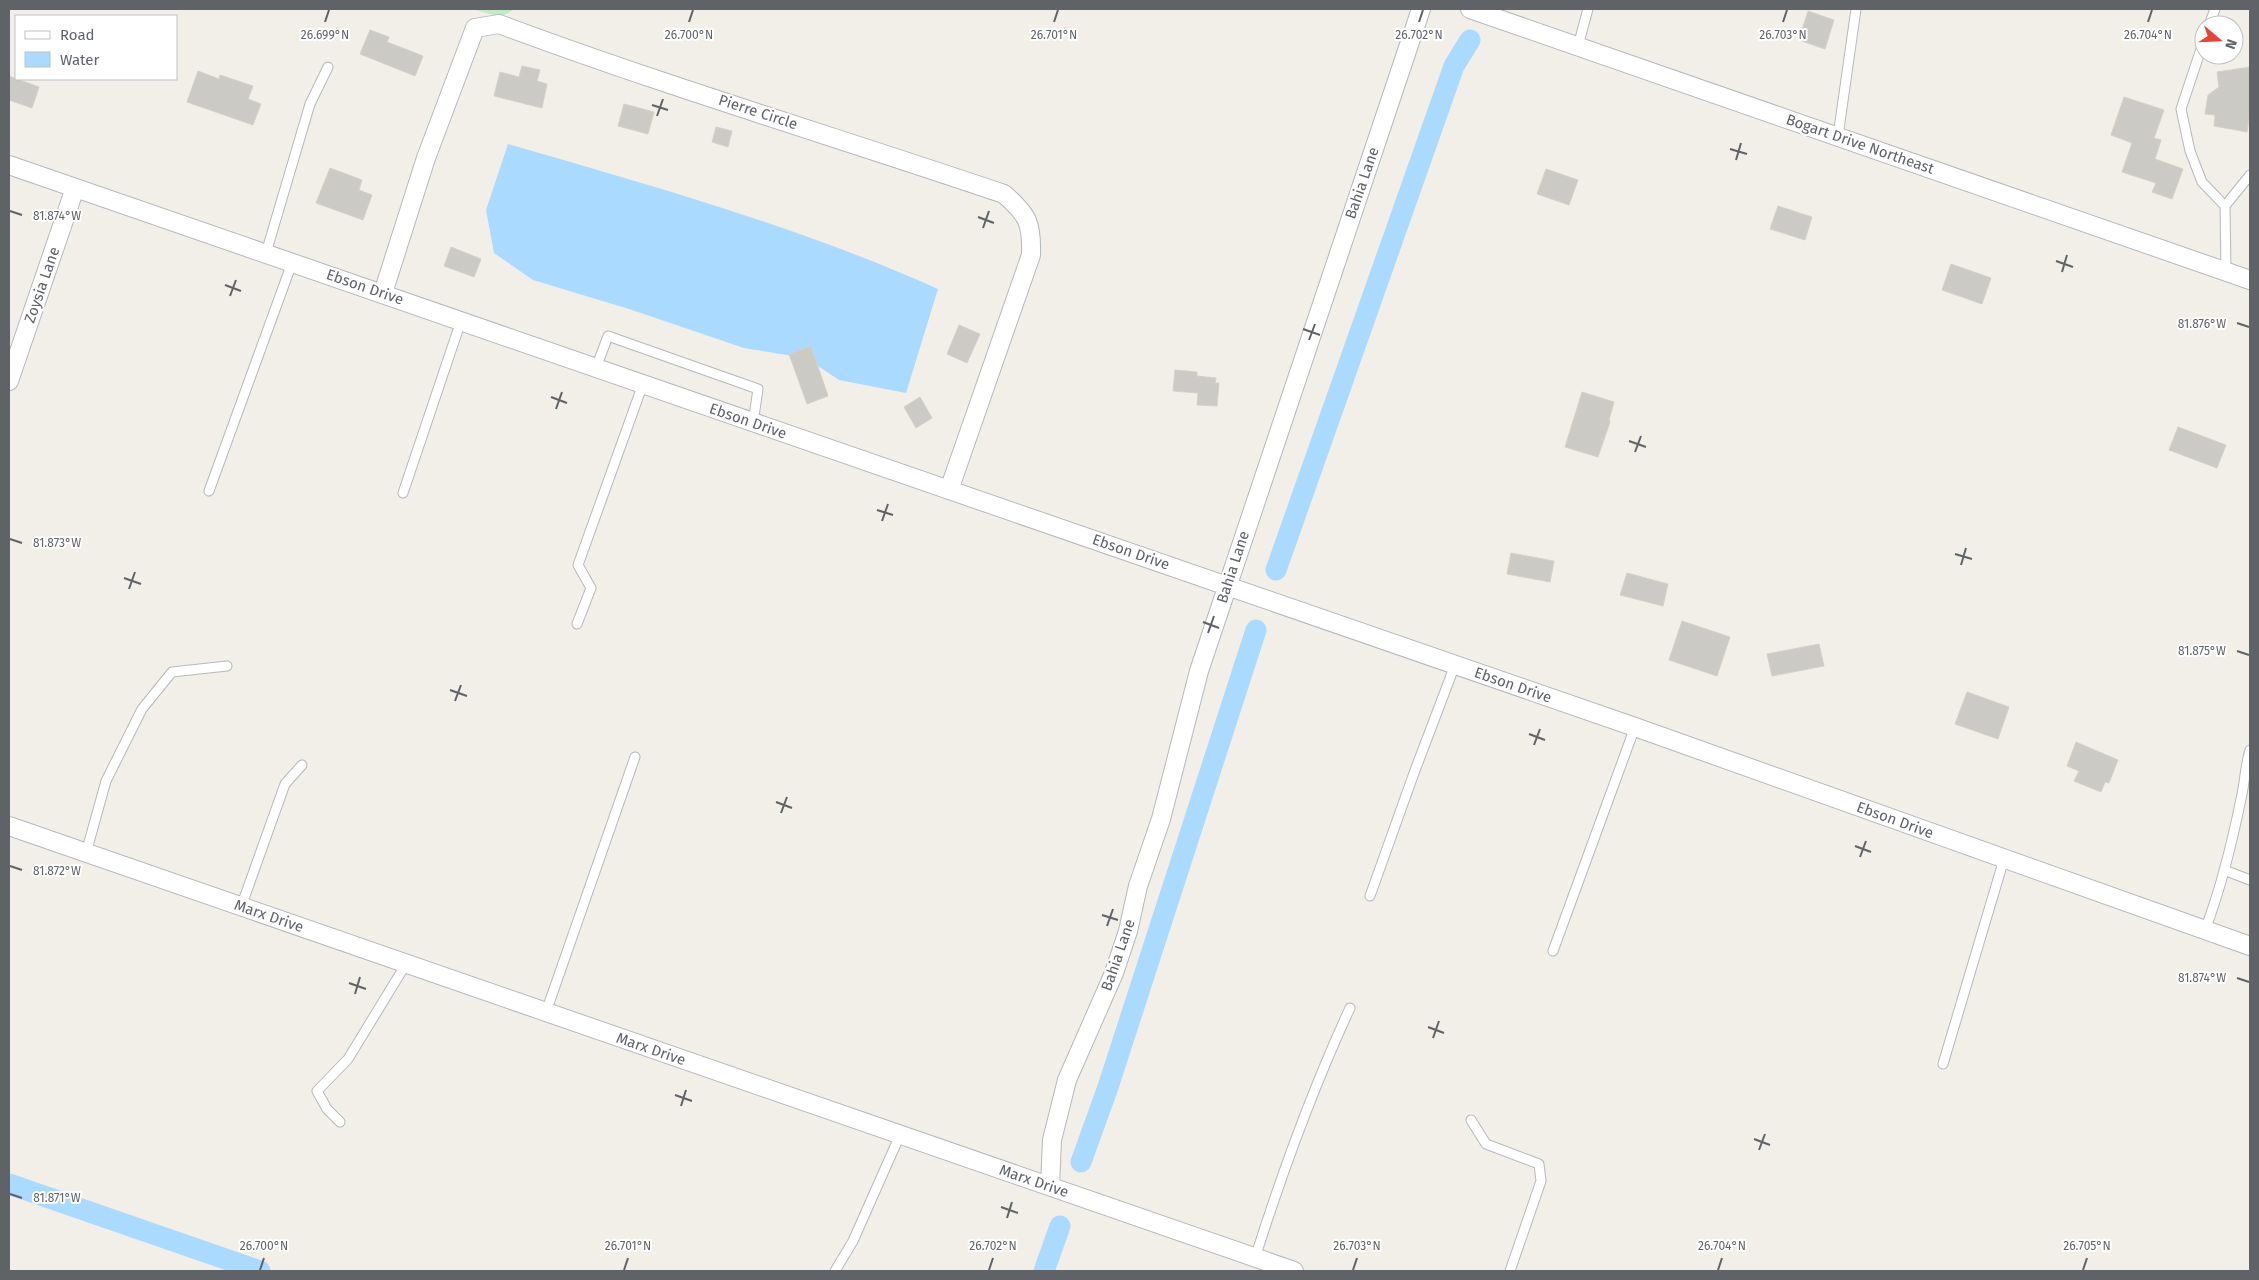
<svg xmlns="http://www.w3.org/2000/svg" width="2259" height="1280" font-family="'Fira Sans',sans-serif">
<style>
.green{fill:#c5e8c5}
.water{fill:#aadaff}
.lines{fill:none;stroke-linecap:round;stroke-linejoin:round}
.canal{stroke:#aadaff;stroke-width:21}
.building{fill:#cccac5;stroke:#d6d1c6}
.lane-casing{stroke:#b5b8bc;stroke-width:11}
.street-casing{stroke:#b5b8bc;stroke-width:20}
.lane{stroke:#fff;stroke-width:9}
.street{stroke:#fff;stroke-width:18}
.ticks{fill:none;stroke:#5f6368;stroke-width:2}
.labels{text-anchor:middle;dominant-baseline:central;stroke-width:4;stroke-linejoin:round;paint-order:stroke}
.street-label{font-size:15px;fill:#5f6368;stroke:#fff}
.ticks-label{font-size:12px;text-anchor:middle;fill:#5f6368;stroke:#fff;stroke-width:4;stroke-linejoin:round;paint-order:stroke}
</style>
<rect width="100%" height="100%" fill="#f1efe8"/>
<path class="green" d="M 472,9 L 515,9 L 501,17 Z"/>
<path class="water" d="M 508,144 C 653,186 800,227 938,289 L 906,393 L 839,380 L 806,358 L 744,348 L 629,309 L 533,280 L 494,253 L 486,210 Z"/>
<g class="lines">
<path class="canal" d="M 1276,570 L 1454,66 L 1470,40
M 1081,1162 L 1108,1087 L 1256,630
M 9,1184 L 260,1271
M 1044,1271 L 1060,1226"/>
</g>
<path class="building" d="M 1808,11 L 1834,20 L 1825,49 L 1799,40 Z
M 370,30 L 389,37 L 387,42 L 423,56 L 415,76 L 360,54 Z
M 522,66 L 540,70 L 537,81 L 547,84 L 542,108 L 494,96 L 500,72 L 519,77 Z
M 2250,67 L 2250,112 L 2247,132 L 2214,126 L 2215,115 L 2205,114 L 2208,95 L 2219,87 L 2217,72 Z
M 198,71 L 219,79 L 220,75 L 253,86 L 248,99 L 261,104 L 253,125 L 187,102 Z
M 9,76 L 39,87 L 32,108 L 9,100 Z
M 2124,97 L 2164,110 L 2154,138 L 2161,140 L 2155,159 L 2183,169 L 2172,199 L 2152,192 L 2156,183 L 2122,172 L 2132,143 L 2111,135 Z
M 624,104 L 654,112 L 648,134 L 618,126 Z
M 716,127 L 732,131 L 728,147 L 712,142 Z
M 330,168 L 362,180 L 359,190 L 372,195 L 363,220 L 316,203 Z
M 1546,169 L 1578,180 L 1569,205 L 1537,194 Z
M 1778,206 L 1812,217 L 1805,240 L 1770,229 Z
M 451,247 L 481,259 L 474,277 L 444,266 Z
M 1951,264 L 1991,278 L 1982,304 L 1942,290 Z
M 959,325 L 980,334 L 967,363 L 947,354 Z
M 811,346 L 828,396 L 807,404 L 789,354 Z
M 1175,370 L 1197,372 L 1197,376 L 1216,378 L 1215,383 L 1219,383 L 1217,406 L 1197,405 L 1198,393 L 1173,391 Z
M 1582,392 L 1614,402 L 1609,420 L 1610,422 L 1598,457 L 1565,447 Z
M 920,397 L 932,418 L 916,428 L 904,407 Z
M 2178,427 L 2226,445 L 2217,468 L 2169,450 Z
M 1511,553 L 1554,561 L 1550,582 L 1507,574 Z
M 1627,573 L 1668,584 L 1663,606 L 1620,595 Z
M 1682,621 L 1730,637 L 1717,676 L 1669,660 Z
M 1819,644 L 1824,666 L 1772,676 L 1767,654 Z
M 1967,692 L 2009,707 L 1998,739 L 1955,724 Z
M 2076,742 L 2118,760 L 2109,783 L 2105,782 L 2101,792 L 2074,781 L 2079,771 L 2067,766 Z"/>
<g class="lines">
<defs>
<path id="lane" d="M 2209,25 L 2215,9
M 2204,40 L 2181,109 L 2190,151 L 2202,182 L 2225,206
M 1578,46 L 1588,9
M 1838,136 L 1856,9
M 266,253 L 310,104 L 328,67
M 2226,271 L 2225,206 L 2250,175
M 596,368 L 608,336 L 758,389 L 753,423
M 209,491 L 292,263
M 403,493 L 461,321
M 577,624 L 591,588 L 578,565 L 643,384
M 86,853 L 106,781 L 142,709 L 172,672 L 227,666
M 2224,870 L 2250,880
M 1370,896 L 1414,773 L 1455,665
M 241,907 L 285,784 L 302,765
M 2205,930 C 2221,888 2232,843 2241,799 C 2245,782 2245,766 2250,750
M 1553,951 L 1635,727
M 546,1012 L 635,757
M 1943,1064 L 2004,859
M 1471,1120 L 1486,1144 L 1539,1164 L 1541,1181 L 1510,1271
M 340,1122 L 327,1109 L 317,1091 L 348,1059 L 406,964
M 1255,1258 C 1282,1173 1312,1090 1350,1008
M 835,1271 L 853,1241 L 900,1135"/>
<path id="street" d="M 1470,9 L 2250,280
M 9,165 L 1635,727 L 2250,946
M 383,293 L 426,158 L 475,28 L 499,24 C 665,86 836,137 1004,194 C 1028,215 1032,223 1031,255 L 949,490
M 9,381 L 75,188
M 9,826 L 1294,1271
M 1050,1186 L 1052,1140 L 1067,1080 L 1114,973 L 1128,931 L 1138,886 L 1161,819 L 1199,671 L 1421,9"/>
</defs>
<use href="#lane" class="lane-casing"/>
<use href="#street" class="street-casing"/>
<use href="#lane" class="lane"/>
<use href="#street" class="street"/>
</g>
<path class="ticks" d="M 325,22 L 329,10M 689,22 L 693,10M 1054,22 L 1058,10M 1419,22 L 1423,10M 1783,22 L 1787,10M 2148,22 L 2152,10M 652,105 L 668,110M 657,116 L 663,99M 1730,149 L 1747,154M 1736,160 L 1741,143M 10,211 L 22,215M 978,217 L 994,223M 983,228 L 989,211M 2056,261 L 2073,267M 2062,272 L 2067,255M 225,285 L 241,291M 230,296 L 236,280M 2237,323 L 2249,327M 1303,329 L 1320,335M 1309,340 L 1315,324M 551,397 L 567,403M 556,409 L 562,392M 1629,441 L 1646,447M 1635,452 L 1641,436M 877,510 L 893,515M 882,521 L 888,504M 10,539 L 22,543M 1955,554 L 1972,559M 1961,565 L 1966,548M 124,578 L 141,584M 129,589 L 135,572M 1203,622 L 1219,628M 1208,633 L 1214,616M 2237,651 L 2249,655M 450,690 L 467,696M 455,701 L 461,685M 1529,734 L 1545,740M 1534,745 L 1540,729M 776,802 L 792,808M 781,813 L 787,797M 1855,846 L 1871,852M 1860,857 L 1866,841M 10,866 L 22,870M 1102,915 L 1118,920M 1107,926 L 1113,909M 2237,978 L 2249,982M 349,983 L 366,989M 355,994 L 360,977M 1428,1027 L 1444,1033M 1433,1038 L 1439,1021M 675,1095 L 692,1101M 681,1106 L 686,1090M 1754,1139 L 1770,1145M 1759,1150 L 1765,1134M 10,1194 L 22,1198M 1001,1207 L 1018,1213M 1007,1218 L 1012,1202M 260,1270 L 264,1258M 624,1270 L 628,1258M 989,1270 L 993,1258M 1353,1270 L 1357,1258M 1718,1270 L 1722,1258M 2083,1270 L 2087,1258"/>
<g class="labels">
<g class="street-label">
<text transform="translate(758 112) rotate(18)">Pierre Circle</text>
<text transform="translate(1860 144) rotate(19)">Bogart Drive Northeast</text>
<text transform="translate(1362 183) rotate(-71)">Bahia Lane</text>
<text transform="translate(42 285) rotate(-71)">Zoysia Lane</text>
<text transform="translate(365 287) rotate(19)">Ebson Drive</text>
<text transform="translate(748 421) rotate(19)">Ebson Drive</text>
<text transform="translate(1131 552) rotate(19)">Ebson Drive</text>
<text transform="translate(1233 567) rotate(-72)">Bahia Lane</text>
<text transform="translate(1513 685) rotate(19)">Ebson Drive</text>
<text transform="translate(1895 820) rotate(20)">Ebson Drive</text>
<text transform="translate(269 916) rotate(19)">Marx Drive</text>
<text transform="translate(1118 955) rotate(-71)">Bahia Lane</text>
<text transform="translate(651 1049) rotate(19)">Marx Drive</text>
<text transform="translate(1034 1181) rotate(19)">Marx Drive</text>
</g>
</g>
<g class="ticks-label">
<text x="325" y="39">26.699°N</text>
<text x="689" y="39">26.700°N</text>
<text x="1054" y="39">26.701°N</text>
<text x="1419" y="39">26.702°N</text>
<text x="1783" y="39">26.703°N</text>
<text x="2148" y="39">26.704°N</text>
<text x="57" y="220">81.874°W</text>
<text x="2202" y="328">81.876°W</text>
<text x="57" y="547">81.873°W</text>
<text x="2202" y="655">81.875°W</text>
<text x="57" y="875">81.872°W</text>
<text x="2202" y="982">81.874°W</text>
<text x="57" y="1202">81.871°W</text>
<text x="264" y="1250">26.700°N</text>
<text x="628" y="1250">26.701°N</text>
<text x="993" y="1250">26.702°N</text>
<text x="1357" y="1250">26.703°N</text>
<text x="1722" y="1250">26.704°N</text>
<text x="2087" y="1250">26.705°N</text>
</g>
<rect width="2259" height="1280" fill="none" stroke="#5f6368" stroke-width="20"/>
<rect x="15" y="15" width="162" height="65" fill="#ffffff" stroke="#bfc1c3"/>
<rect x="25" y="31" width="25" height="8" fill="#ffffff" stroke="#bfc1c3"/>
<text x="60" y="40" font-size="15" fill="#5f6368">Road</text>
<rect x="25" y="52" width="25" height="15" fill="#aadaff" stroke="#bfc1c3"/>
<text x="60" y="65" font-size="15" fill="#5f6368">Water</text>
<g transform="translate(2219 40) rotate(109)"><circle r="24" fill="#ffffff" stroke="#bfc1c3"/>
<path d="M0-4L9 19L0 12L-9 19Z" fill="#ea4335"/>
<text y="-8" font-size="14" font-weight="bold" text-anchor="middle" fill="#5f6368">N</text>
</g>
</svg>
